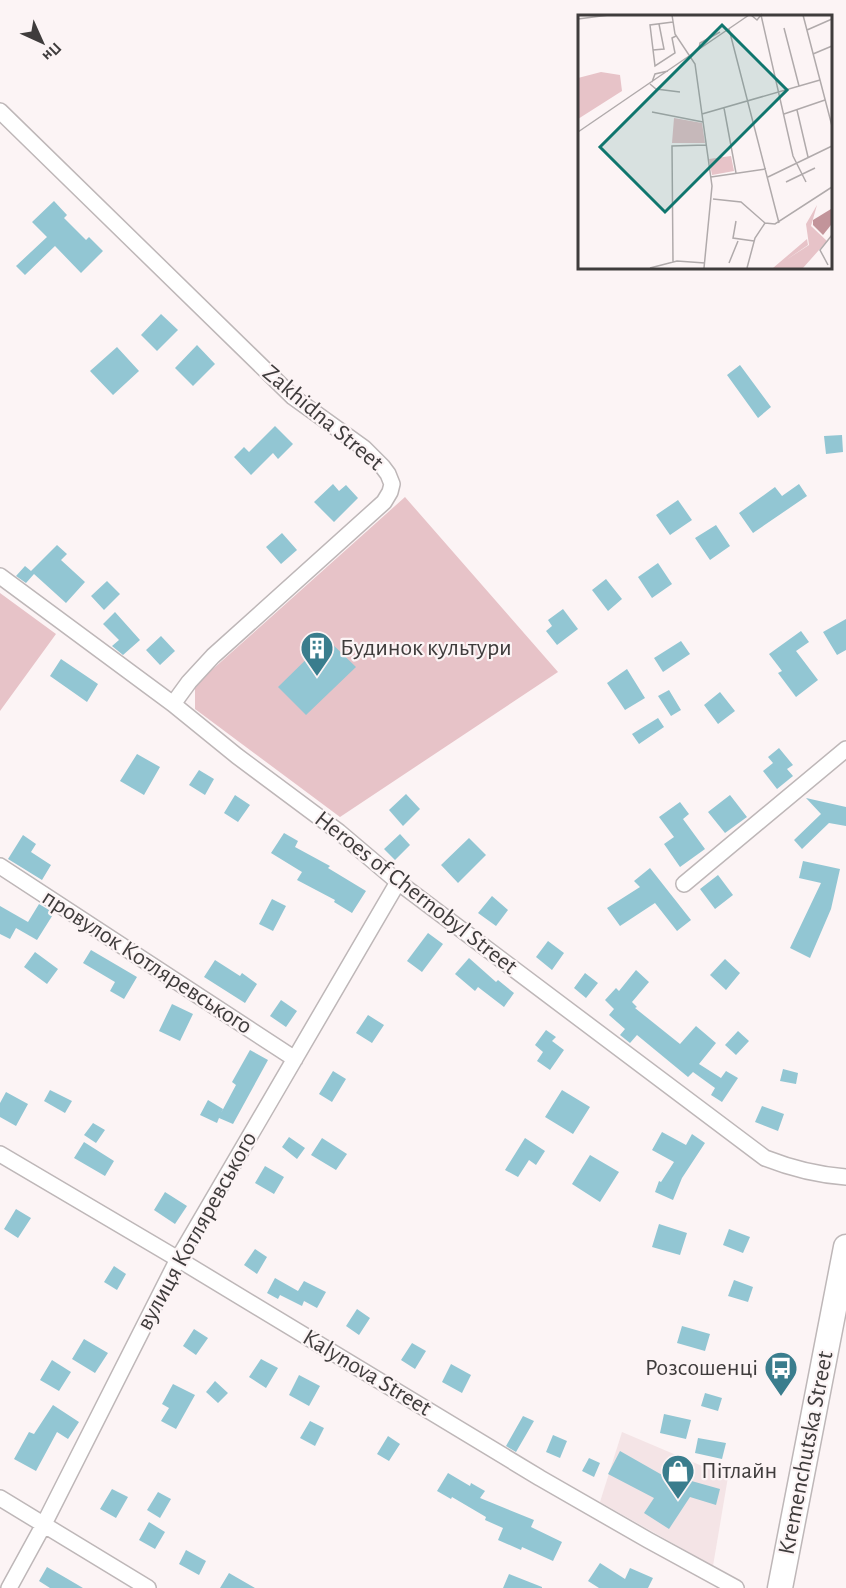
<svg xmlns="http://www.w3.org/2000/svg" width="846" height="1588" font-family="'Alegreya Sans',sans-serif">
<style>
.built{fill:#f4e4e6}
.green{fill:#e7c3c8}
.building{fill:#92c6d3}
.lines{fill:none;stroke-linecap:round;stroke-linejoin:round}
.minor-casing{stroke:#beb7b8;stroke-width:18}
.trunk-casing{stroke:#beb7b8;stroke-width:27}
.minor{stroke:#fff;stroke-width:15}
.trunk{stroke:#fff;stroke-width:24}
.labels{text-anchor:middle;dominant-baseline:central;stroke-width:4.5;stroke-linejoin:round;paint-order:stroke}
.street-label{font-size:24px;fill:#3f3c3c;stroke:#fcf4f5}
.poi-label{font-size:24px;fill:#3f3c3c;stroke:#fcf4f5;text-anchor:start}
.inset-road{fill:none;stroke:#b0aaab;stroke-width:1.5}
.view{fill:#0f766e;fill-opacity:0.15;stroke:#0f766e;stroke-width:3}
.inset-edge{fill:none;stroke:#3f3c3c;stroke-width:3}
</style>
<rect width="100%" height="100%" fill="#fcf4f5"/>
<path class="built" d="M 622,1432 L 728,1477 L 713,1566 L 600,1502 Z"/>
<path class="green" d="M 405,497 L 558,672 L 340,817 L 195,709 L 195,685 Z
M 0,593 L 56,634 L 0,711 Z"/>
<path class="building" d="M 54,201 L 67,215 L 64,218 L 86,240 L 89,237 L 103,251 L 81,273 L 55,246 L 25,275 L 16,266 L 47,237 L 32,222 Z
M 161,314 L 178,330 L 157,351 L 141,335 Z
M 197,345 L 215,364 L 193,386 L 175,368 Z
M 117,347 L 139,371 L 113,395 L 90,371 Z
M 740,365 L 771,407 L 758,418 L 727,375 Z
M 275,426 L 293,444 L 278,459 L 273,453 L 251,475 L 234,457 L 244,447 L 249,452 Z
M 842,435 L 843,452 L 826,454 L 824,436 Z
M 333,484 L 339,491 L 346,485 L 358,498 L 334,522 L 314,502 Z
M 799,484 L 807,496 L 753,533 L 739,513 L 775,487 L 782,496 Z
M 678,500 L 692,520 L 670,535 L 656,515 Z
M 716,525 L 730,546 L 710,560 L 695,538 Z
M 282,533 L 297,550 L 281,564 L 266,547 Z
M 57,545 L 67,554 L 61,560 L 85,582 L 66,603 L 34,574 L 26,583 L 16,576 L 25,566 L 31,571 Z
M 658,563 L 672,584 L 652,598 L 638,577 Z
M 606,579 L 622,599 L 608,611 L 592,590 Z
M 107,581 L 120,594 L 104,610 L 91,596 Z
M 563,609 L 578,629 L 557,645 L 546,631 L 552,626 L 548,620 Z
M 115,612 L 140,640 L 123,655 L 112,646 L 119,640 L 103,624 Z
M 846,619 L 846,650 L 837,655 L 823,632 Z
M 801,631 L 809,642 L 796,651 L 818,680 L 796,697 L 778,673 L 782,671 L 769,654 Z
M 161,636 L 175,651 L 160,665 L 146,650 Z
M 327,639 L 356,667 L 306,715 L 278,687 Z
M 681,641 L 690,654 L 663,672 L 654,658 Z
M 61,659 L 98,684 L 87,702 L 50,676 Z
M 627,669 L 645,698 L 625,710 L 607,683 Z
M 669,690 L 681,710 L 671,716 L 658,696 Z
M 720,692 L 735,711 L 718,724 L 704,705 Z
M 658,718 L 664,727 L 639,744 L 632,734 Z
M 779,748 L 793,765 L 787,769 L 793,776 L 777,789 L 763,771 L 773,763 L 768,757 Z
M 137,754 L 160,767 L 144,795 L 120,781 Z
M 199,770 L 214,779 L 205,795 L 189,785 Z
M 406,794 L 420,809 L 403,826 L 389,810 Z
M 235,795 L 250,805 L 238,822 L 224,813 Z
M 730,795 L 747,817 L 725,833 L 708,812 Z
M 806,798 L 846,807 L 846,826 L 829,823 L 802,849 L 794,840 L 821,814 Z
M 680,802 L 689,814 L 683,819 L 705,849 L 680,867 L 664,844 L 674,837 L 659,817 Z
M 284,833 L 298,841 L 295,847 L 330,866 L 328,868 L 366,891 L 352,913 L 334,902 L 335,900 L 297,880 L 302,872 L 271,853 Z
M 400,834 L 410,845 L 395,860 L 384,849 Z
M 23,835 L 36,844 L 31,852 L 51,865 L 42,880 L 8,859 Z
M 469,838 L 486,855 L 458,883 L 441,865 Z
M 803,861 L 840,869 L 831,909 L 810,958 L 790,948 L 821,883 L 799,878 Z
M 650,868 L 691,920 L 677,931 L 655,903 L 620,926 L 607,908 L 640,887 L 634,881 Z
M 718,875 L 733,895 L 715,909 L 700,889 Z
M 492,896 L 508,910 L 496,926 L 478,913 Z
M 272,899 L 286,906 L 273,931 L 259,924 Z
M 39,904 L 54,913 L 37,940 L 16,928 L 10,939 L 0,934 L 0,906 L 28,922 Z
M 428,933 L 443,944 L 422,972 L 407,961 Z
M 548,941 L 564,953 L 552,970 L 536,957 Z
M 91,950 L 137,977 L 124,999 L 110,991 L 115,982 L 83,963 Z
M 35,952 L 58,969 L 47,984 L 24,967 Z
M 469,958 L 496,982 L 498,980 L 514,993 L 504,1007 L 478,987 L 475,991 L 455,974 Z
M 725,959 L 740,973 L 726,990 L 710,975 Z
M 215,960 L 240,976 L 242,973 L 257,984 L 245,1003 L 204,977 Z
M 636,970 L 649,982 L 632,1002 L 637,1007 L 635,1008 L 680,1044 L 696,1026 L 716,1043 L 699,1064 L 721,1078 L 726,1071 L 738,1078 L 722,1102 L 711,1095 L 715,1088 L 693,1072 L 688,1077 L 637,1035 L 630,1043 L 620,1035 L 625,1029 L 609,1015 L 614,1009 L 605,1000 L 616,988 L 619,991 Z
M 585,973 L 598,983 L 586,998 L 574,988 Z
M 281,1000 L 297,1011 L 286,1027 L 270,1016 Z
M 172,1004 L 193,1014 L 180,1041 L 159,1031 Z
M 368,1015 L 384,1025 L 372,1043 L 356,1033 Z
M 546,1030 L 556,1037 L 552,1041 L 564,1050 L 550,1070 L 537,1061 L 543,1052 L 535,1045 Z
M 738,1031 L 749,1041 L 736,1055 L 725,1045 Z
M 250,1050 L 268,1060 L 233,1124 L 219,1118 L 217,1123 L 200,1115 L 208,1100 L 223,1109 L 221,1113 L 236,1085 L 232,1082 Z
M 783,1069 L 798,1073 L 796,1084 L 780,1081 Z
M 333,1071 L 346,1079 L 332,1102 L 319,1094 Z
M 50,1090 L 72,1101 L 65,1113 L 44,1101 Z
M 562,1090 L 590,1107 L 573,1134 L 545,1117 Z
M 6,1092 L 28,1104 L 16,1126 L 0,1117 L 0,1103 Z
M 762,1106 L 784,1114 L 778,1131 L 755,1122 Z
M 93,1123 L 105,1130 L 96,1143 L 84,1135 Z
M 662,1132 L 686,1145 L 692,1134 L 705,1143 L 682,1178 L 673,1200 L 655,1192 L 659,1181 L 661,1182 L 674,1162 L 652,1150 Z
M 289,1137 L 305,1148 L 297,1159 L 282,1147 Z
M 322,1138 L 347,1154 L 336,1170 L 311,1155 Z
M 525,1138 L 545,1151 L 536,1165 L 529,1160 L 518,1177 L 505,1170 Z
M 84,1142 L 114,1161 L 105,1176 L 74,1158 Z
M 590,1155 L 619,1172 L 600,1202 L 572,1184 Z
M 265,1166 L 284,1177 L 274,1194 L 255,1183 Z
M 165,1192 L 187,1206 L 175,1224 L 154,1210 Z
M 16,1209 L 31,1218 L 18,1238 L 4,1229 Z
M 659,1224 L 687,1233 L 680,1255 L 652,1247 Z
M 729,1229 L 750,1237 L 743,1253 L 723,1245 Z
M 255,1249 L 267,1257 L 257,1274 L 244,1265 Z
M 114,1266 L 126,1274 L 117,1290 L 104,1282 Z
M 275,1278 L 298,1291 L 304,1281 L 326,1292 L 317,1308 L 304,1301 L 302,1306 L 280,1295 L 278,1299 L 267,1293 Z
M 734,1280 L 753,1287 L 748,1302 L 728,1296 Z
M 357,1309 L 370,1318 L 359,1335 L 346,1326 Z
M 682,1326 L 710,1334 L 705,1351 L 677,1343 Z
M 194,1329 L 208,1338 L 196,1355 L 183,1346 Z
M 84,1339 L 108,1353 L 95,1373 L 72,1359 Z
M 412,1343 L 426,1351 L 415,1369 L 401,1360 Z
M 261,1359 L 278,1368 L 266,1388 L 249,1377 Z
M 52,1360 L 71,1372 L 59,1391 L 40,1380 Z
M 451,1364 L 471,1375 L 462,1393 L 442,1382 Z
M 299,1375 L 320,1386 L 309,1406 L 289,1395 Z
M 215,1381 L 228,1393 L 218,1403 L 206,1392 Z
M 173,1384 L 195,1395 L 176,1429 L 161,1421 L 169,1408 L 162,1404 Z
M 705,1393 L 722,1398 L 718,1411 L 701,1406 Z
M 53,1405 L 79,1422 L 68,1439 L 57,1432 L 36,1471 L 14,1459 L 29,1432 L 34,1434 Z
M 664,1414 L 691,1420 L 686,1439 L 660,1433 Z
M 523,1416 L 534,1421 L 516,1452 L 506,1446 Z
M 310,1421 L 324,1428 L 315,1446 L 300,1438 Z
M 553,1435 L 567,1441 L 560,1458 L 546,1452 Z
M 388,1436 L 400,1444 L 389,1461 L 377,1454 Z
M 698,1438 L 726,1443 L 722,1459 L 695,1453 Z
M 620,1451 L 685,1488 L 688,1480 L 720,1489 L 716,1505 L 690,1497 L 669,1529 L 644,1513 L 654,1498 L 608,1474 Z
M 589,1458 L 600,1463 L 594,1477 L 582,1471 Z
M 448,1473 L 470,1486 L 471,1483 L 485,1491 L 480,1498 L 534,1520 L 531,1527 L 562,1542 L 553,1561 L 522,1547 L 521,1550 L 498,1540 L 503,1528 L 485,1520 L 486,1517 L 452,1497 L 451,1499 L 437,1491 Z
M 112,1489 L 128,1497 L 116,1518 L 100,1509 Z
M 158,1492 L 171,1499 L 160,1518 L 147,1510 Z
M 149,1522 L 165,1532 L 155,1549 L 139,1540 Z
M 186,1550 L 206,1561 L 199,1575 L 179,1564 Z
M 600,1563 L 625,1579 L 630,1568 L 653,1578 L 648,1588 L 599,1588 L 588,1581 Z
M 47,1567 L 66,1578 L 83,1588 L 50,1588 L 39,1581 Z
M 229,1573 L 255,1588 L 220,1588 Z
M 509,1574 L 542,1587 L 542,1588 L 503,1588 Z"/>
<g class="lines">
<defs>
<path id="minor" d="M 0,111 L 293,397 L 364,448 L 382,466 L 388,474 L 392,484 L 390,492 L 384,502 L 213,656 L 189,682 L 173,704
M 0,576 L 173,704 L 237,756 L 339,832 L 398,882 L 765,1158 C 793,1169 817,1175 846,1177
M 0,866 L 295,1059
M 684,884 L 846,749
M 0,1154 L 178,1259 L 540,1478 L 648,1540 L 736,1588
M 0,1498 L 148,1588
M 9,1588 L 43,1526 L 178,1259 L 398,882"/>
<path id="trunk" d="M 780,1588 L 846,1247"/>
</defs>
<use href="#minor" class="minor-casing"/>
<use href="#trunk" class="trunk-casing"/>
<use href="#minor" class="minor"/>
<use href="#trunk" class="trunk"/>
</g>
<defs>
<symbol id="building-pin" viewBox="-11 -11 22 30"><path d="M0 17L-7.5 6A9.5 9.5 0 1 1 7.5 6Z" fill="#3a7d8d" stroke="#fcf4f5"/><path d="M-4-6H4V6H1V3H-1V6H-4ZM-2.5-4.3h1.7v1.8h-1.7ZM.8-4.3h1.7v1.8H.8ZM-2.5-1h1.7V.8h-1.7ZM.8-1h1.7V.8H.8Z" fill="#fff"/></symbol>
<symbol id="bus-pin" viewBox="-11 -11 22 30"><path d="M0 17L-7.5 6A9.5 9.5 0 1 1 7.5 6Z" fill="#3a7d8d" stroke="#fcf4f5"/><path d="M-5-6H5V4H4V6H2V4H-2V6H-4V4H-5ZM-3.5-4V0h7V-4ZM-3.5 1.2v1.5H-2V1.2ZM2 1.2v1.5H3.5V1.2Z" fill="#fff"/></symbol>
<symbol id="shop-pin" viewBox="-11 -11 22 30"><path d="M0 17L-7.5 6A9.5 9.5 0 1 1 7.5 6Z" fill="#3a7d8d" stroke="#fcf4f5"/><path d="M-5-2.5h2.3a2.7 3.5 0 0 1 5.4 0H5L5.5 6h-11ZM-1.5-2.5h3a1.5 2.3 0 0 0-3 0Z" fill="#fff"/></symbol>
</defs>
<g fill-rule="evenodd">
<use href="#building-pin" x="298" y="629" width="38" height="52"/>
<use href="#bus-pin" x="762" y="1349" width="38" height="52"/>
<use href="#shop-pin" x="659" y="1452" width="38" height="52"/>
</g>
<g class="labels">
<g class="street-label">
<text transform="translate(323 418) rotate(40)">Zakhidna Street</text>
<text transform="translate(416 893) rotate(38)">Heroes of Chernobyl Street</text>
<text transform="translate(147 962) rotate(33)">провулок Котляревського</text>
<text transform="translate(197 1231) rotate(-61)">вулиця Котляревського</text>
<text transform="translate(367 1373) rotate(31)">Kalynova Street</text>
<text transform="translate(806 1453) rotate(-79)">Kremenchutska Street</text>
</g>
<g class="poi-label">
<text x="340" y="648">Будинок культури</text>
<text x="758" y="1368" text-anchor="end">Розсошенці</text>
<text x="701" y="1471">Пітлайн</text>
</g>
</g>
<g transform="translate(578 15)">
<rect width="254" height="254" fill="#fcf4f5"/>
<path d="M 23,57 L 42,60 L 44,76 L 0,104 L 0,63 ZM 96,103 L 124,108 L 127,128 L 94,128 ZM 153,141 L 156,156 L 134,160 L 131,144 ZM 239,190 L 233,211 L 249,226 L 225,253 L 195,253 L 229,224 L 230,230 L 208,245 L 231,230 L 228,209 Z" fill="#e7c3c8"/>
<path d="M 253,194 L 253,210 L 245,220 L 235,210 L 235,205 Z" fill="#c2949a"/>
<path class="inset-road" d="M 94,0 L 97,19 L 117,49 L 134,171 L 126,253M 173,0 L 179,5 L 183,0 L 215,141 L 228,167M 225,0 L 254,111M 0,4 L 31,0M 95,7 L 72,10 L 77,51 L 97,38 L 94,23 L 98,21M 206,13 L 221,71M 151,14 L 201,208M 229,15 L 254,4M 121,33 L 122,28 L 142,17M 75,35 L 86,34 L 81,9M 235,39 L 254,31M 74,67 L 77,59 L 90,56M 72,69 L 78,74 L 102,77M 146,93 L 158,158M 219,95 L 230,142M 74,97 L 125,107M 124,99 L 242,65M 206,99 L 247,85M 0,117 L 171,0M 133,162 L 188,154M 190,162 L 254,131M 208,167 L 237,153M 135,184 L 163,187 L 187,208 L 197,209 L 254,172M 158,206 L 155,223 L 176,226M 95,247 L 94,131 L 128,130M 151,248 L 160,226M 250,250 L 242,235 L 254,220M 72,253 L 99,246 L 127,248M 169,253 L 177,223 L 187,208"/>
<path class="view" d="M 144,10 L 209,75 L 87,197 L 22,132 Z"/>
<rect width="254" height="254" class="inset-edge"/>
</g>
<g transform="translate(42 42) rotate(135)" stroke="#fcf4f5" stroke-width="4.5" paint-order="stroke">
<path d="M0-4.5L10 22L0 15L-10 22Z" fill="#3f3c3c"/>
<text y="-9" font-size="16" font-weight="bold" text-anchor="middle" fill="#3f3c3c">Пн</text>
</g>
</svg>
